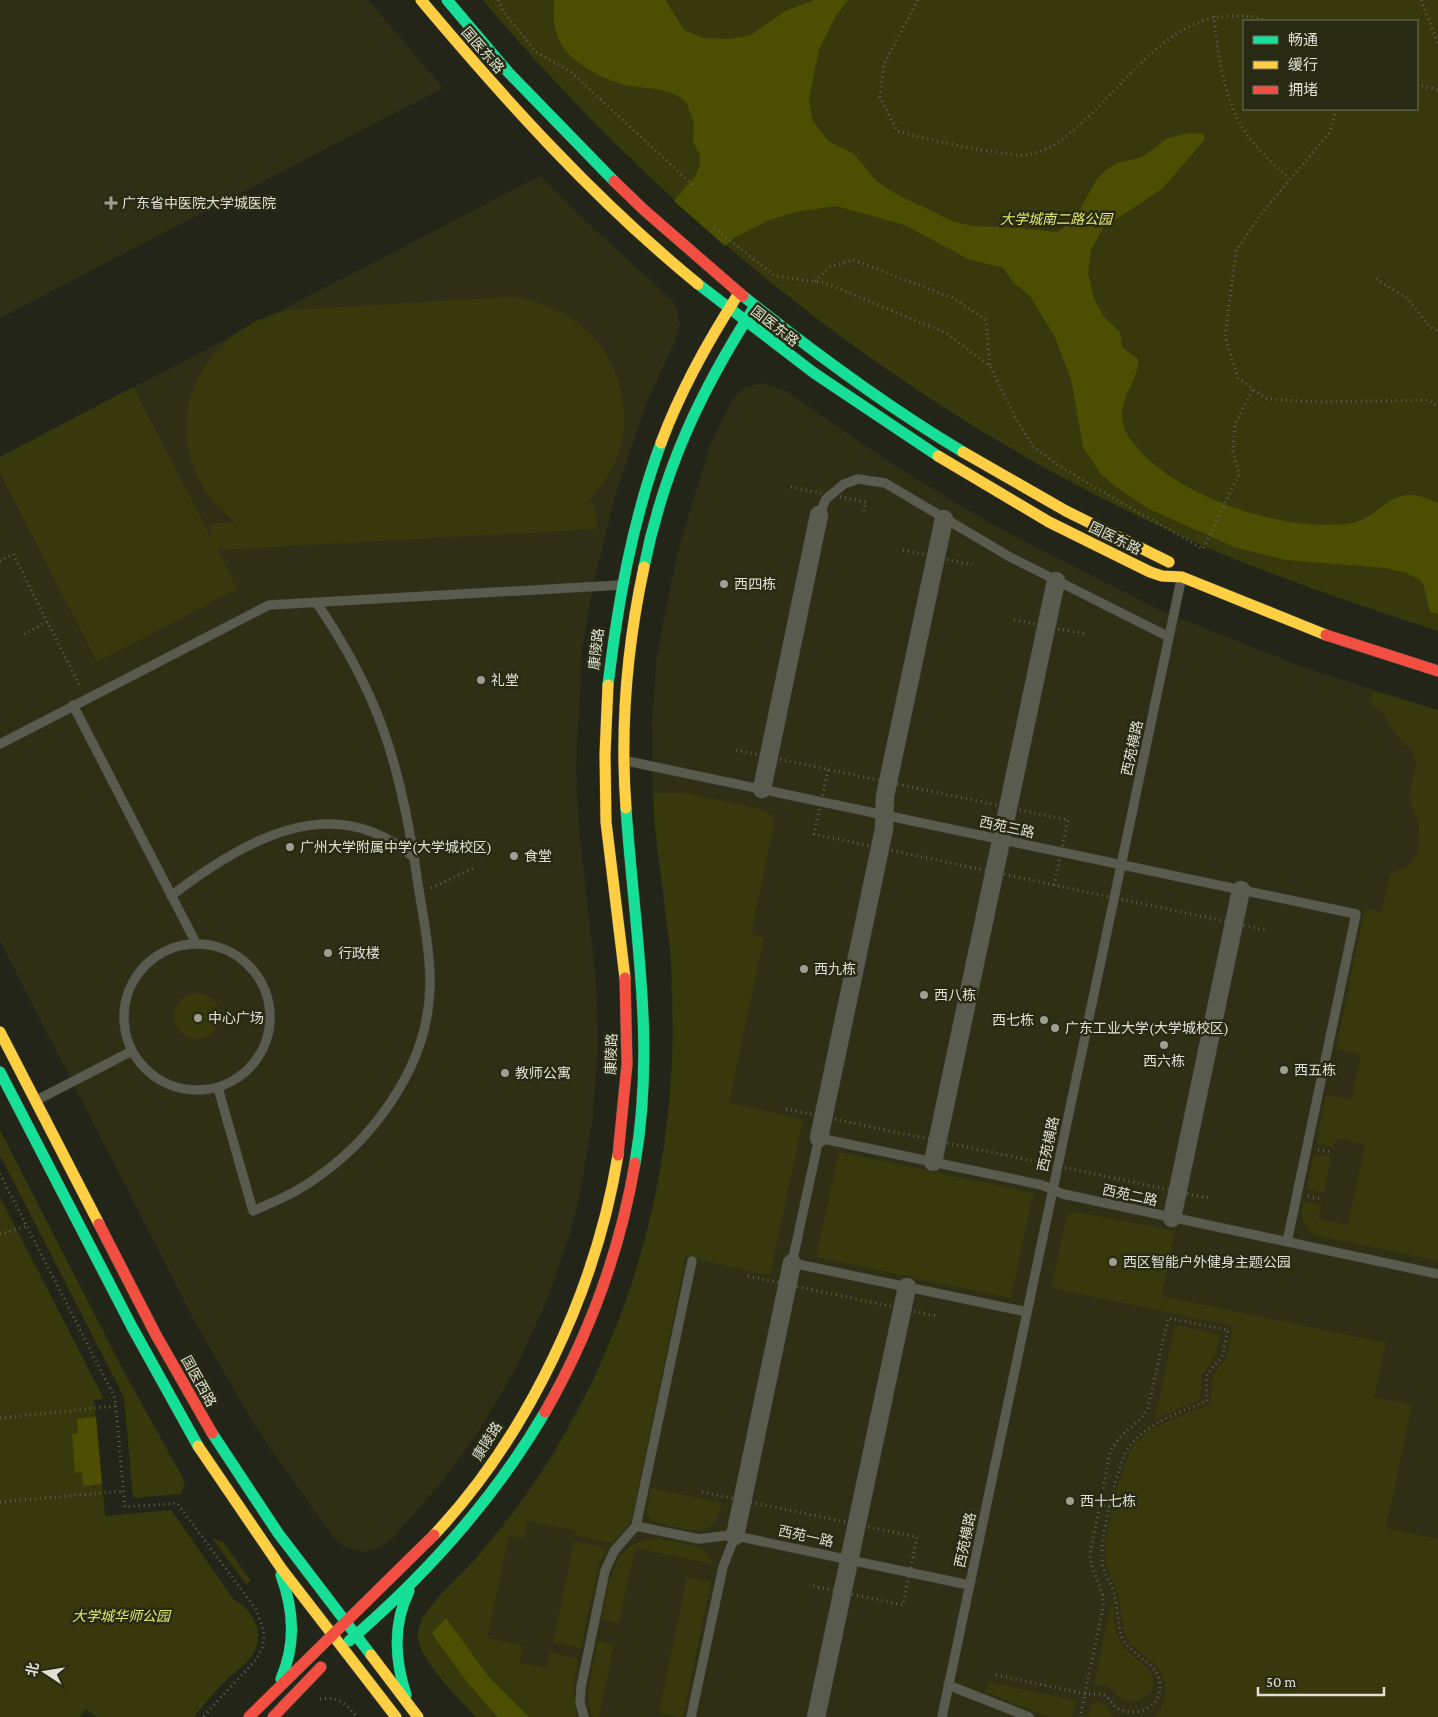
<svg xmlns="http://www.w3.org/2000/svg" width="1438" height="1717" font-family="'Crimson Pro','Noto Sans SC',serif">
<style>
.built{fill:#2e2f15}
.green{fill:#37390d;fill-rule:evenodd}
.water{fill:#4c4f02}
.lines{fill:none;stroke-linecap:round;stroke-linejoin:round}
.lane-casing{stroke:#414238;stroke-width:10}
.street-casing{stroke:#414238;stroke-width:19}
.fast-casing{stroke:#414238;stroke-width:12}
.slow-casing{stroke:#414238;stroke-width:12}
.jam-casing{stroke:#414238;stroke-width:12}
.path{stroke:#5f6055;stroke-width:3;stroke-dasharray:1 4;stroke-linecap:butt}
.lane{stroke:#5a5b4f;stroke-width:9}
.street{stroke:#5a5b4f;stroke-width:18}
.fast{stroke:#16e098;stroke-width:11}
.slow{stroke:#ffcf43;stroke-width:11}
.jam{stroke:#f24e42;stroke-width:11}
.path-bridge{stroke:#5f6055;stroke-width:3;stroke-dasharray:1 4;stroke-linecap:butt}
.poi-dot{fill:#9e9f93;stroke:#282a14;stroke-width:2}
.labels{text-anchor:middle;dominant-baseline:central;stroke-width:5;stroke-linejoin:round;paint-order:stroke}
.street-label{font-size:14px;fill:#e0e1d4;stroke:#282a14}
.poi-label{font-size:14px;fill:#e0e1d4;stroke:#282a14;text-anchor:start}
.park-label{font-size:14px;font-style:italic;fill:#e3eb6e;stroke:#282a14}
</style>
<rect width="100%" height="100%" fill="#242519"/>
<path class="built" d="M 0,0 L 368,0 L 443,88 L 0,318 Z
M 540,176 L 576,212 L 671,299 L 677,310 L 680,324 L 675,341 L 648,400 L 616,492 L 593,586 L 582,650 L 576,769 L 579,829 L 596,982 L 598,1049 L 592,1123 L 581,1190 L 570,1234 L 548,1298 L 515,1370 L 479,1431 L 441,1483 L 390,1541 L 374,1550 L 362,1552 L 343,1546 L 334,1538 L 265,1441 L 244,1407 L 194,1320 L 0,941 L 0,457 L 228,338 L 253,322 L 276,313 Z
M 763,383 L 786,391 L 894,465 L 990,523 L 1161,611 L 1306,668 L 1438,710 L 1438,1717 L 476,1717 L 422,1652 L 418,1637 L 422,1617 L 475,1559 L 521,1501 L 553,1454 L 593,1380 L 627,1301 L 650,1223 L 666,1143 L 673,1053 L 671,962 L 654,824 L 652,721 L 657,653 L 678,550 L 710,445 L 733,398 L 746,387 Z"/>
<path class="green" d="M 483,0 L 1438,0 L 1438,631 C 1362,607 1287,581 1213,550 C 930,430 680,234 483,0 ZM 1244,21 L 1417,21 L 1417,109 L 1244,109 Z
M 509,297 C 615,306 665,428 585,504 L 595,503 L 597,529 L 218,550 L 237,589 L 97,662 L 0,473 L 0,457 L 133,387 L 211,537 L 210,524 L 235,522 C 148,454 184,332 291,310 Z
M 1374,691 L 1438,710 L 1438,1261 L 1319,1236 C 1302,1229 1300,1217 1303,1201 L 1321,1205 L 1318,1219 L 1348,1225 L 1365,1144 L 1336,1138 L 1334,1147 L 1316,1144 L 1326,1095 L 1351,1100 L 1361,1054 L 1336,1049 L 1364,912 L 1368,909 L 1382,912 L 1390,873 L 1407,867 L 1415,858 L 1418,849 L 1419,827 L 1409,797 L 1416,764 L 1413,753 L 1392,730 L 1382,711 L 1370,704 Z
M 653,793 L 685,793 L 764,810 L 772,816 L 774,824 L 751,934 L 764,937 L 729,1103 L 803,1119 L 770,1275 L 686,1257 L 632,1518 L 624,1531 L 612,1543 L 575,1535 L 576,1531 L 528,1521 L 524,1538 L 509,1536 L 487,1638 L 523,1646 L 519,1663 L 547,1668 L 550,1652 L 578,1659 L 573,1689 L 577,1717 L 529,1717 L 489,1677 L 445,1618 L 432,1633 L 452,1663 L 498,1717 L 476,1717 C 460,1700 418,1659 418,1636 C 418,1610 458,1579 475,1560 C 524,1505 566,1440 597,1372 C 656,1243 680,1106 671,965 C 668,907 655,851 653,793 Z
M174 1016a23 23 0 1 1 46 0a23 23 0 1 1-46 0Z
M 0,1130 L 123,1370 L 185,1482 L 181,1494 L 133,1498 L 124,1397 L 0,1155 Z
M 839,1152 L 1033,1193 L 1011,1298 L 816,1257 Z
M 1314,1154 L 1331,1157 L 1324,1193 L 1306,1189 Z
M 0,1197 L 104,1399 L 94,1400 L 105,1516 L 171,1510 L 234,1600 C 251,1608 263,1629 256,1648 C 252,1660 242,1666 233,1674 C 219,1686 206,1702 194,1717 L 97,1717 L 85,1709 L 80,1717 L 0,1717 Z
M 1076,1212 L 1175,1231 L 1162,1296 L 1386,1343 L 1374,1397 L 1412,1405 L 1386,1528 L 1438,1539 L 1438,1717 L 1154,1717 C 1165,1707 1168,1689 1162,1675 C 1155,1658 1134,1653 1127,1637 C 1120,1623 1122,1607 1117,1592 C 1114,1581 1106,1569 1105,1557 C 1104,1536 1122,1459 1135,1444 C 1154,1423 1186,1414 1211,1404 L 1212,1380 L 1216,1371 L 1226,1359 L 1233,1326 L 1051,1288 L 1067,1215 Z
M 1181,1326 L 1220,1335 L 1216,1354 L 1202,1375 L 1200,1400 L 1155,1419 L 1174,1330 L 1177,1326 Z
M 651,1488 L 722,1503 C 715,1531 706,1533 679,1528 C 670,1526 661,1524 652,1521 L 647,1511 Z
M 212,1538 L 223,1542 L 251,1581 L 246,1584 Z
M 645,1540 C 664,1538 709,1543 713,1564 L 635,1548 L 619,1623 L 602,1619 C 609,1588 609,1550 645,1540 Z
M 574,1541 L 607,1548 L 598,1567 L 581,1648 L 553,1642 Z
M 687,1577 L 711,1582 L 683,1717 L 680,1717 L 659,1712 Z
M 1112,1601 C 1114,1614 1114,1629 1120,1641 C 1130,1660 1159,1665 1152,1691 L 1138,1701 L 1122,1700 L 1106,1685 L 1094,1685 Z
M 598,1641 L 614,1645 L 599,1717 L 592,1717 L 587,1695 Z
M 988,1682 L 1073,1700 L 1075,1703 L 1072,1717 L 1049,1717 L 985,1692 Z
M 1098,1701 L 1105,1704 L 1113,1717 L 1088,1717 L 1091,1705 Z"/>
<path class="water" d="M 554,0 L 665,0 L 684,30 L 703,38 L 729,39 L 751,35 L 787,10 L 815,0 L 848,0 L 835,17 L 819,49 L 809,99 L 812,119 L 828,141 L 854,154 L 877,182 L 896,194 L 955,222 L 973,226 L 1020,228 L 1057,232 L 1073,221 L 1097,179 L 1107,169 L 1118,163 L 1142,157 L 1168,138 L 1189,133 L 1203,134 L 1205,139 L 1162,189 L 1104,227 L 1091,249 L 1088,273 L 1094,299 L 1104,317 L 1120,332 L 1122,347 L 1138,359 C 1140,380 1117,398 1123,424 C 1126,436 1134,444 1142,453 C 1186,499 1282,531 1345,524 C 1387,520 1386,478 1438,503 L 1438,614 L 1430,612 L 1424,586 L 1421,581 L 1407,573 L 1385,568 L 1286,560 L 1234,547 L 1149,509 L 1116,487 L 1100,473 L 1083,447 L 1071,379 L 1054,335 L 1030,296 L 1014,283 L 1003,268 L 968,259 L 905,225 L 836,206 L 796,212 L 769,220 L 735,237 L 725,246 L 674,201 L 696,175 L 700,164 L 700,155 L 693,142 L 694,123 L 686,102 C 670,88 650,89 631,86 C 604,81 566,62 557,35 C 553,23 554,12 554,0 Z
M 96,1417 L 102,1484 L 83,1486 L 82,1472 L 75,1473 L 72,1434 L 78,1433 L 77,1419 Z
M 446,1618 L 489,1677 L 529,1717 L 498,1717 C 473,1691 452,1663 432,1633 Z"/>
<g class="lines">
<defs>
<path id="lane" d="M 819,515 L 826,499 L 844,484 L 858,479 L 885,483 L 1010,557 L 1169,637
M 73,705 L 196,943
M 0,744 L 269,605 L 621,585
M 627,761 L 1356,914 L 1287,1242
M 171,896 C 242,841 334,787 414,858
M124 1017a73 73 0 1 1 146 0a73 73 0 1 1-146 0Z
M 218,1088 L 253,1211 C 269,1204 286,1197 301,1188 C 370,1146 430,1067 430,983 C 430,946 421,907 416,871 C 400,763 378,692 316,602
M 37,1100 L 132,1051
M 1027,1312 L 792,1263 L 819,1138 L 1042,1185 L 1063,1194 L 1438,1274
M 636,1526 L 699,1539 L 731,1535 L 969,1585
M 948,1685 L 1029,1717
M 584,1717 L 580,1703 L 581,1687 L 605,1571 L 614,1551 L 636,1526 L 692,1261
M 691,1717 L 723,1567 L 735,1536
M 942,1717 L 1181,580"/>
<path id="street" d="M 762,789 L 819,515
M 819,1138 L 884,829 L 885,796 L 944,519
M 933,1162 L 1056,581
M 1172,1218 L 1241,890
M 735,1536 L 792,1263
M 816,1717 L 907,1287"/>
<path id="fast" d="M 447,0 L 509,73 L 614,181
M 698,284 L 814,373 L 938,456
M 743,296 C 813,352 886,406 963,452
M 644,567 C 664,468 701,390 755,306
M 608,685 C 618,602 632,522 661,443
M 626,808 C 634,928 656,1042 635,1163
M 0,1072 L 132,1327 L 198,1446
M 212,1433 L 278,1533 L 371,1655
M 281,1575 C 294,1611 296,1644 281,1679
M 349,1641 C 427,1574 493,1501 545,1412
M 406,1695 C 395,1660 392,1625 409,1591"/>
<path id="slow" d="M 421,0 C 506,101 595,200 698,284
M 661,443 C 681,389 708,341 739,293
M 963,452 L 1066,511 L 1169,562
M 938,456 L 1049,522 L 1150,572 L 1162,576 L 1182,577 L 1326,635
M 608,685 L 605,754 L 606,822 L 625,978
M 626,808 C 620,727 627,646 644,567
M 0,1032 L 99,1224
M 198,1446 L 281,1568 L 396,1717
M 434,1535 C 528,1435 596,1291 618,1155
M 371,1655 L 418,1717"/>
<path id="jam" d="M 614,181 L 644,210 L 743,296
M 1326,635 L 1438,671
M 618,1155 L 627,1064 L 625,978
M 99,1224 L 156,1335 L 212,1433
M 545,1412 C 589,1335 620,1251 635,1163
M 249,1717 L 434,1535
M 273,1717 L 321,1667"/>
</defs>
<use href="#lane" class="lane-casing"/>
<use href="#street" class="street-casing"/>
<use href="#fast" class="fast-casing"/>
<use href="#slow" class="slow-casing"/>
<use href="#jam" class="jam-casing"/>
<path class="path" d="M 498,0 L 503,11 L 536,52 L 571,72 L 696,188
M 918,0 L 884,64 L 880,97 L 897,131 C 932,140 967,149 1004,153 C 1011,154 1020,156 1027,155 C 1054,150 1068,135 1087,118 C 1128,80 1171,16 1232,16 C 1245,16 1254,15 1265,21
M 1421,0 L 1438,44
M 1214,16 C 1217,49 1222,83 1235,114 C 1245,138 1270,161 1289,178
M 1417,85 L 1438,90
M 1336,109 L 1330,132 L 1261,214 L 1236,251 L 1225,336 L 1238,378 L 1267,399 L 1320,402 L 1428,400 L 1438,407
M 714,228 L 775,276 L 825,283 L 946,333 L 990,366 L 1015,417 L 1033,446 L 1056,464 L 1096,488 L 1203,549 L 1239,474 L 1233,451 L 1235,424 L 1253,389
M 1376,279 L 1407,298 L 1431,328 L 1438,331
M 815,281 L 830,267 L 853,260 L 953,298 L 986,320 L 990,366
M 0,561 L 13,554 L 81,688
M 24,634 L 47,622
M 431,888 L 476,867
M 1318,1150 L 1332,1152
M 0,1174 L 115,1398 L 125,1507 L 177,1503 L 255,1608 C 274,1646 260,1656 235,1682 C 224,1694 214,1705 203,1717
M 1308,1196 L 1322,1199
M 0,1234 L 27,1226
M 0,1418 L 116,1406
M 0,1502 L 124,1491
M 1099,1504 L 1111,1507
M 996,1675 L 1085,1694 L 1102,1694 C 1110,1697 1111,1705 1119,1709 C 1136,1717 1160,1708 1160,1687 C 1160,1661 1131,1658 1122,1637 C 1117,1624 1118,1610 1115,1596 C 1112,1584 1103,1573 1102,1561 C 1099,1543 1118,1461 1129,1447 C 1148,1423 1179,1412 1207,1401 L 1206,1378 L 1211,1369 L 1222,1357 L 1228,1330 L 1168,1318 L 1148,1408 C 1139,1426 1120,1430 1110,1453 L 1090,1554 C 1090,1574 1106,1589 1103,1608 L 1080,1717
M 320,1699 C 338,1696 346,1704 357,1717"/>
<use href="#lane" class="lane"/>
<use href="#street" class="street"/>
<use href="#fast" class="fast"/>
<use href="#slow" class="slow"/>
<use href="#jam" class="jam"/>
<path class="path-bridge" d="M 791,487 L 866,502 L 863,515
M 903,550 L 972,565
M 1014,620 L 1085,634
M 736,750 L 1068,820 L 1054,885
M 828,770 L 814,834 L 1266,930
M 786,1109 L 1209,1198
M 748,1276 L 936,1316
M 702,1492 L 917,1537 L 903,1605 L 809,1585"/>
</g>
<g class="poi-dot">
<path d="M108.5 195.5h5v5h5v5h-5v5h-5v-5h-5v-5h5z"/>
<circle cx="724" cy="584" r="5"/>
<circle cx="481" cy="680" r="5"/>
<circle cx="290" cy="847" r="5"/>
<circle cx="514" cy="856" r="5"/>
<circle cx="328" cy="953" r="5"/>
<circle cx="804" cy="969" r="5"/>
<circle cx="924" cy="995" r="5"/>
<circle cx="198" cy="1018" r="5"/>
<circle cx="1044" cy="1020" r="5"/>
<circle cx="1055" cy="1028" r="5"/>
<circle cx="1164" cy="1045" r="5"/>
<circle cx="1284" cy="1070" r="5"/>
<circle cx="505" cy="1073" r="5"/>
<circle cx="1113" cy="1262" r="5"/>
<circle cx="1070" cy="1501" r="5"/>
</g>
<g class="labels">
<g class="street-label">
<text transform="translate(483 50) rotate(49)">国医东路</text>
<text transform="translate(775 326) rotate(38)">国医东路</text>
<text transform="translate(1115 538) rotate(26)">国医东路</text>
<text transform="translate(596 649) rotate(-83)">康陵路</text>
<text transform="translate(1132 748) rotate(-78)">西苑横路</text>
<text transform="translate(1007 827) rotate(12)">西苑三路</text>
<text transform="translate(611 1054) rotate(-88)">康陵路</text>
<text transform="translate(1048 1144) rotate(-78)">西苑横路</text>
<text transform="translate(1130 1195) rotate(12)">西苑二路</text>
<text transform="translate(199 1381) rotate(61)">国医西路</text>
<text transform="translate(487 1441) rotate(-58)">康陵路</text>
<text transform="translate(806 1536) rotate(12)">西苑一路</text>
<text transform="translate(965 1540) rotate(-78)">西苑横路</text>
</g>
<g class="poi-label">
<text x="122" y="203">广东省中医院大学城医院</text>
<text x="734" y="584">西四栋</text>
<text x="491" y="680">礼堂</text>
<text x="300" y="847">广州大学附属中学(大学城校区)</text>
<text x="524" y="856">食堂</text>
<text x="338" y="953">行政楼</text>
<text x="814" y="969">西九栋</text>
<text x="934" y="995">西八栋</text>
<text x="208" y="1018">中心广场</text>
<text x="1034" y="1020" text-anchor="end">西七栋</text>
<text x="1065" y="1028">广东工业大学(大学城校区)</text>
<text x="1164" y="1061" text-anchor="middle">西六栋</text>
<text x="1294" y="1070">西五栋</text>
<text x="515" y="1073">教师公寓</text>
<text x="1123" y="1262">西区智能户外健身主题公园</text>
<text x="1080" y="1501">西十七栋</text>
</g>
<g class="park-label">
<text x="1056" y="219">大学城南二路公园</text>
<text x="121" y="1616">大学城华师公园</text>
</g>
</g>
<rect x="1243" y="20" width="175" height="90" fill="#282a14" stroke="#727361"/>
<rect x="1253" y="36" width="25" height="8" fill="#16e098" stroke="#727361"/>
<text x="1288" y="45" font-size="15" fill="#e0e1d4">畅通</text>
<rect x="1253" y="61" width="25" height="8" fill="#ffcf43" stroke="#727361"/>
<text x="1288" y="70" font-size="15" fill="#e0e1d4">缓行</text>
<rect x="1253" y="86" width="25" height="8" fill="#f24e42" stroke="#727361"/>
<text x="1288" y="95" font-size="15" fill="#e0e1d4">拥堵</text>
<g transform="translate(45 1672) rotate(282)" stroke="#282a14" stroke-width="4" paint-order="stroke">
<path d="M0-4L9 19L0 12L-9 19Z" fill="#e0e1d4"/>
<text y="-8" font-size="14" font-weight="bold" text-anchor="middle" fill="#e0e1d4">北</text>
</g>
<path d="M1258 1687v8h126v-8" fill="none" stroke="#e0e1d4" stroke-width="2.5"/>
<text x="1266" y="1687" font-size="15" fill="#e0e1d4" stroke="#282a14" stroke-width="4" paint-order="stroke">50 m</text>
</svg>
